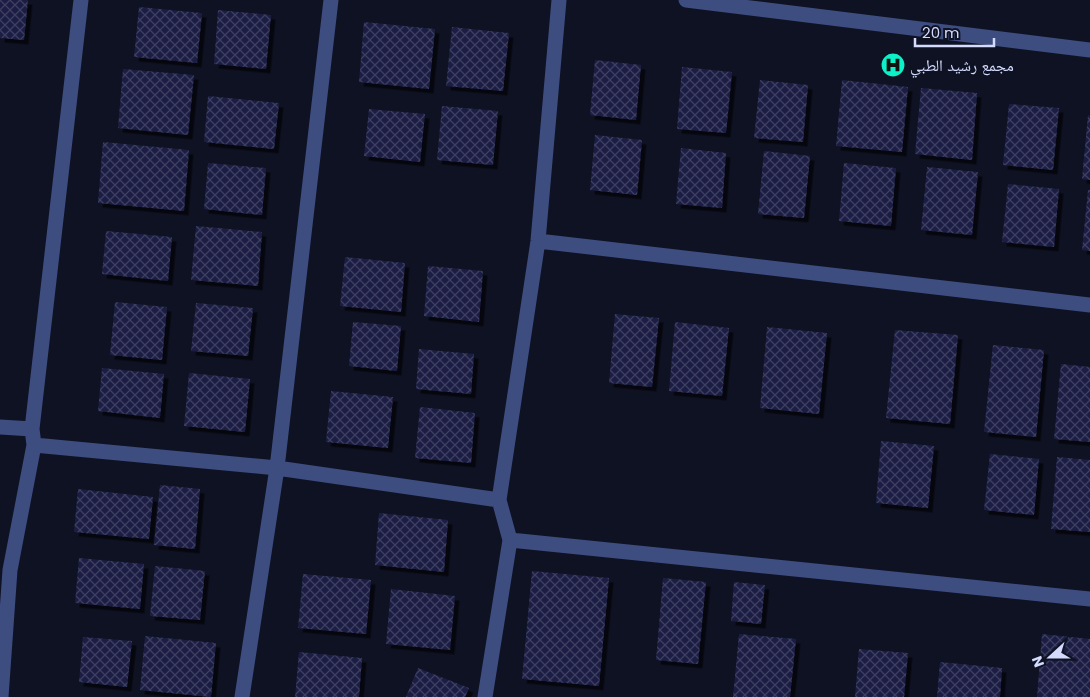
<svg xmlns="http://www.w3.org/2000/svg" width="1090" height="697" font-family="Poppins,'Noto Naskh Arabic',sans-serif">
<style>
.building{fill:url(#building-cross-hatch);filter:url(#shadow)}
.lines{fill:none;stroke-linecap:round;stroke-linejoin:round}
.minor{stroke:#3d4d80;stroke-width:15}
.labels{text-anchor:middle;dominant-baseline:central;stroke-width:4.5;stroke-linejoin:round;paint-order:stroke}
.poi-label{font-size:16px;fill:#d4dbfd;stroke:#0f1223;text-anchor:start}
</style>
<defs>
<pattern id="building-cross-hatch" width="8" height="8" patternUnits="userSpaceOnUse" patternTransform="scale(1.25)"><rect width="8" height="8" fill="#1c1f44"/><path d="M0 0l8 8M0 8l8-8" fill="none" stroke="#3c3f60"/></pattern>
<filter id="shadow"><feDropShadow dx="4.5" dy="4.5" stdDeviation="0" flood-color="#0009"/></filter>
</defs>
<rect width="100%" height="100%" fill="#0f1223"/>
<path class="building" d="M 0,0 L 28,0 L 24,40 L 0,38 Z
M 139,7 L 202,13 L 197,63 L 134,57 Z
M 218,10 L 271,15 L 266,69 L 214,64 Z
M 364,22 L 435,29 L 429,89 L 359,82 Z
M 452,27 L 509,33 L 503,91 L 446,86 Z
M 595,60 L 641,65 L 636,120 L 590,115 Z
M 682,67 L 732,72 L 726,133 L 677,129 Z
M 123,69 L 194,75 L 188,135 L 118,128 Z
M 760,80 L 808,85 L 803,142 L 754,138 Z
M 842,80 L 908,87 L 902,152 L 836,146 Z
M 921,88 L 977,93 L 972,160 L 915,154 Z
M 208,96 L 279,103 L 274,149 L 204,142 Z
M 1009,104 L 1059,108 L 1053,170 L 1003,165 Z
M 442,106 L 498,111 L 493,165 L 437,160 Z
M 369,109 L 425,114 L 420,162 L 364,156 Z
M 1088,115 L 1090,116 L 1090,180 L 1082,179 Z
M 595,135 L 642,140 L 637,195 L 590,190 Z
M 103,142 L 189,150 L 184,211 L 98,203 Z
M 681,148 L 726,153 L 722,208 L 676,204 Z
M 764,151 L 810,156 L 804,218 L 758,214 Z
M 208,163 L 266,168 L 262,215 L 204,209 Z
M 844,163 L 896,168 L 891,226 L 839,221 Z
M 927,167 L 978,172 L 972,235 L 921,230 Z
M 1008,184 L 1059,189 L 1054,247 L 1002,242 Z
M 1088,190 L 1090,190 L 1090,251 L 1082,250 Z
M 196,226 L 262,232 L 258,286 L 191,280 Z
M 106,231 L 172,237 L 168,281 L 102,274 Z
M 345,257 L 405,263 L 401,312 L 340,306 Z
M 428,266 L 483,271 L 479,322 L 424,316 Z
M 115,302 L 167,307 L 162,360 L 110,355 Z
M 196,303 L 253,308 L 248,356 L 191,351 Z
M 615,314 L 659,318 L 652,387 L 609,383 Z
M 353,322 L 401,326 L 397,371 L 349,366 Z
M 675,322 L 729,328 L 722,396 L 669,391 Z
M 767,327 L 827,333 L 819,414 L 760,408 Z
M 895,330 L 958,335 L 950,424 L 886,418 Z
M 993,345 L 1044,350 L 1036,437 L 984,432 Z
M 419,349 L 474,354 L 471,394 L 416,389 Z
M 1061,364 L 1090,367 L 1090,442 L 1054,439 Z
M 102,368 L 164,374 L 160,418 L 98,411 Z
M 189,373 L 250,379 L 245,432 L 184,426 Z
M 331,391 L 393,397 L 388,448 L 326,442 Z
M 420,407 L 475,413 L 471,463 L 415,458 Z
M 881,441 L 934,446 L 928,508 L 876,503 Z
M 990,454 L 1039,459 L 1034,515 L 984,510 Z
M 1057,457 L 1090,460 L 1090,532 L 1051,529 Z
M 160,485 L 200,489 L 195,549 L 154,545 Z
M 78,489 L 153,497 L 149,539 L 74,532 Z
M 379,513 L 448,520 L 444,572 L 375,565 Z
M 79,558 L 144,564 L 140,609 L 75,603 Z
M 155,566 L 205,571 L 200,620 L 150,616 Z
M 532,571 L 609,578 L 599,686 L 522,679 Z
M 303,574 L 371,580 L 366,634 L 298,628 Z
M 663,578 L 706,582 L 698,664 L 656,660 Z
M 734,582 L 765,585 L 761,624 L 731,621 Z
M 391,589 L 455,596 L 450,650 L 386,644 Z
M 739,634 L 796,639 L 790,697 L 733,697 Z
M 1042,634 L 1090,639 L 1090,697 L 1037,697 Z
M 145,636 L 216,643 L 211,697 L 140,690 Z
M 83,637 L 132,641 L 127,687 L 79,682 Z
M 859,649 L 908,653 L 904,697 L 855,697 Z
M 299,652 L 362,658 L 359,697 L 295,697 Z
M 940,662 L 1002,668 L 1000,697 L 937,697 Z
M 418,668 L 469,688 L 465,697 L 406,697 Z"/>
<g class="lines">
<path class="minor" d="M 686,0 L 1090,50
M 538,241 L 1090,305
M 0,427 L 32,429
M 34,445 L 277,468 L 499,500
M 510,540 L 1090,599
M 1,697 L 10,570 L 34,445 L 32,429 L 81,0
M 242,697 L 277,468 L 331,0
M 485,697 L 510,540 L 499,500 L 538,241 L 559,0"/>
</g>
<defs>
<symbol id="hospital-disc" viewBox="-11 -11 22 22"><circle r="9.5" fill="#0cf1c8" stroke="#0f1223"/><path d="M-5-5h3v3.5h4V-5h3V5h-3V1.5h-4V5h-3Z" fill="#111"/></symbol>
</defs>
<g fill-rule="evenodd">
<use href="#hospital-disc" x="879" y="51" width="28" height="28"/>
</g>
<g class="labels">
<g class="poi-label">
<text x="910" y="65">مجمع رشيد الطبي</text>
</g>
</g>
<g transform="translate(1050 657) rotate(249)" stroke="#0f1223" stroke-width="4" paint-order="stroke">
<path d="M0-4L9 19L0 12L-9 19Z" fill="#d4dbfd"/>
<text y="-8" font-size="14" font-weight="bold" text-anchor="middle" fill="#d4dbfd">N</text>
</g>
<path d="M915 38v8h79v-8" fill="none" stroke="#d4dbfd" stroke-width="2.5"/>
<text x="922" y="38" font-size="15" fill="#d4dbfd" stroke="#0f1223" stroke-width="4" paint-order="stroke">20 m</text>
</svg>
